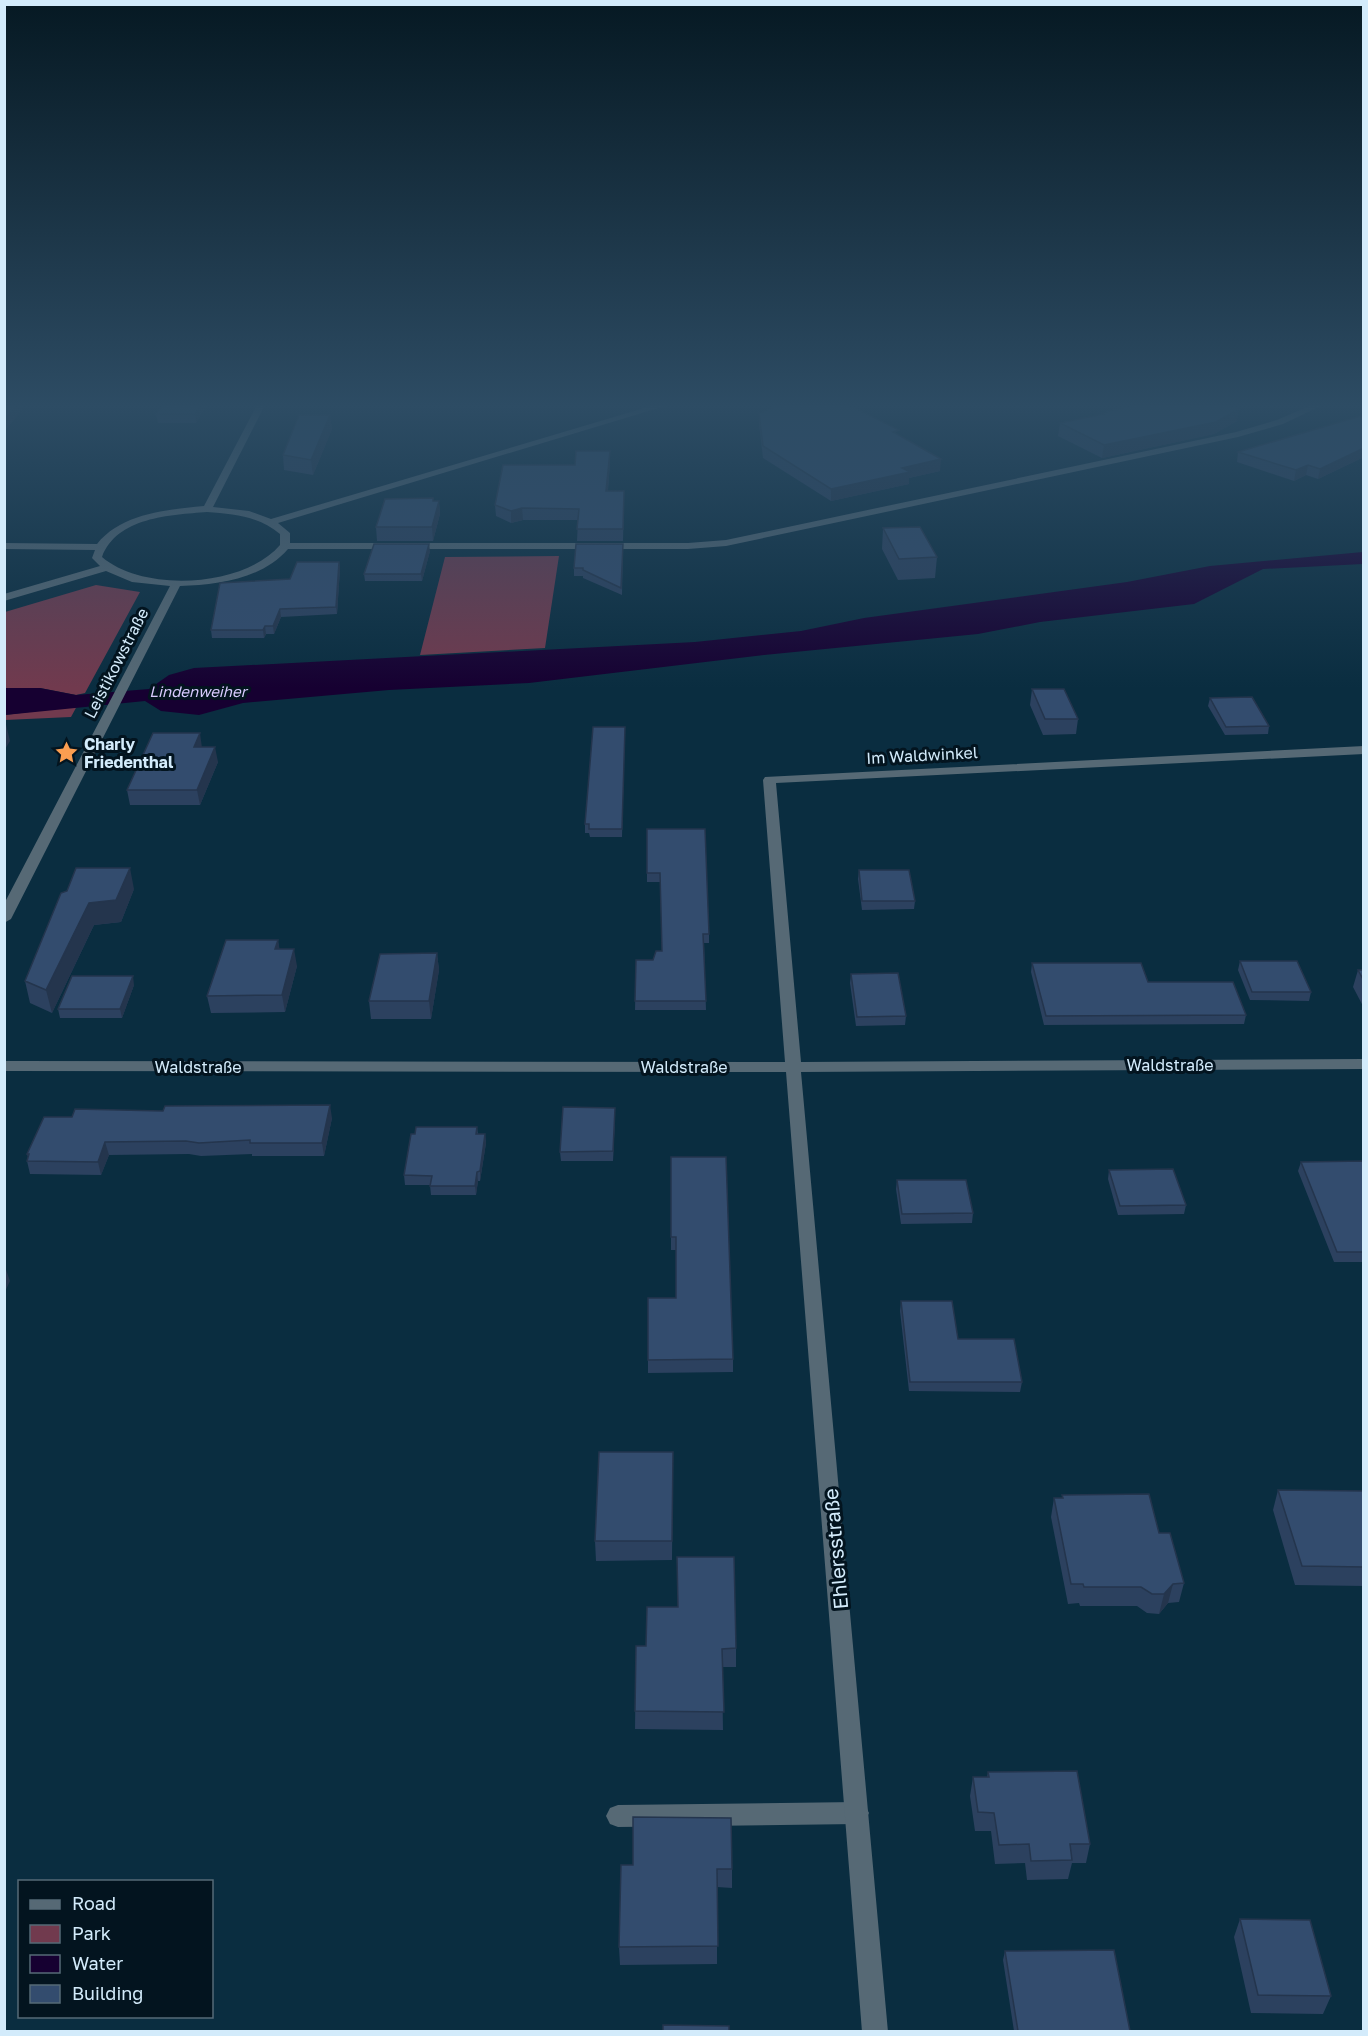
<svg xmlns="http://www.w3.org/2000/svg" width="1368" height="2036" font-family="'Golos Text',sans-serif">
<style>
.green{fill:#713a4e}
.water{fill:#160031}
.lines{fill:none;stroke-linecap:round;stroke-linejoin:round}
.service{fill:#566975;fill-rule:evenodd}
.minor{fill:#566975;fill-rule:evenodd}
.wall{fill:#2c415f}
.shaded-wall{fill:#24354d}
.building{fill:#334c6e;stroke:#24354d;stroke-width:1.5}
.labels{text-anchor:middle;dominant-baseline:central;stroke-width:6;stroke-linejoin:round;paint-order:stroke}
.far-water-label{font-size:15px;font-style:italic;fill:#d8cafe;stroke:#03141f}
.street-label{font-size:16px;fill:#d3ebfb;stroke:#03141f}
.poi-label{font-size:16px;font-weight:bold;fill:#d3ebfb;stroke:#03141f;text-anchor:start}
.near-street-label{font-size:20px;fill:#d3ebfb;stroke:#03141f}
</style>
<rect width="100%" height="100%" fill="#0a2d40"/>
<path class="green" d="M 559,556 L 545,648 L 420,655 L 445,557 Z
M 96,585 L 140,592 L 85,693 L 76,695 L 40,688 L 5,688 L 5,612 Z
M 77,706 L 71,717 L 5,720 L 5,715 Z"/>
<path class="water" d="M 1363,552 L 1363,564 L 1263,569 L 1194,604 L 1040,622 L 978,634 L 764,655 L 529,683 L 389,690 L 243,703 L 199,715 L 161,711 L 145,701 L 5,715 L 4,688 L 40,688 L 76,695 L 149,689 L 169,675 L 194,668 L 695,642 L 801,631 L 864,618 L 1127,582 L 1210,566 Z"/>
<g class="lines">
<path class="service" d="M 857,1802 L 865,1805 L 869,1813 L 865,1821 L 857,1824 L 618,1827 L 610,1824 L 606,1816 L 610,1808 L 618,1805 Z"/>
<path class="minor" d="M 258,403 L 266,403 L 213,507 L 249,511 L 271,519 L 661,403 L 675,403 L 278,523 L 290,533 L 290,543 L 688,543 L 726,540 L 1236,432 L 1277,420 L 1316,403 L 1327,403 L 1283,424 L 1238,437 L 726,546 L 688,549 L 288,549 C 262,579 218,585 180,586 L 11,919 L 4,923 L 4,904 L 170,586 L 132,582 L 106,571 L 4,601 L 4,594 L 100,566 L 92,558 L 95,550 L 4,549 L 4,543 L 97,544 C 122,513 166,510 204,506 ZM 207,512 C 234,514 258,516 280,534 L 280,545 C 244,587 144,593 102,557 C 117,517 170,515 207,512 Z
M 1364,746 L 1364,754 L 776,783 L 801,1062 L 1364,1059 L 1364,1069 L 801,1072 L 888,2032 L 862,2032 L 786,1072 L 4,1071 L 4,1061 L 785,1062 L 763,780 L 765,777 Z"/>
</g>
<path class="wall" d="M 164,403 L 207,403 L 196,423 L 158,423 L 156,414 Z
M 759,413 L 898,435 L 940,471 L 909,478 L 909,484 L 831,501 L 763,458 L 759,424 Z
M 1102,413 L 1237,421 L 1214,434 L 1102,458 L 1058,436 L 1060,423 L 1102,414 Z
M 330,415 L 332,429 L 313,475 L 284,470 L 283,455 Z
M 1364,415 L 1364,457 L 1318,479 L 1306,475 L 1294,481 L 1237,462 L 1238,452 Z
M 610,451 L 610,462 L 608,491 L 624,502 L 623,541 L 577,541 L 578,520 L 523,520 L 511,523 L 496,516 L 495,505 L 575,465 Z
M 434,501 L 439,501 L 440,514 L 433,541 L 377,541 L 376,527 Z
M 883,528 L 937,557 L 935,578 L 898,580 L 882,549 Z
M 623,544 L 622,595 L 583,578 L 583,576 L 574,576 L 574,568 Z
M 430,551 L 422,581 L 365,581 L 364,574 Z
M 339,562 L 340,569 L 337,614 L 281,617 L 274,634 L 266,634 L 264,638 L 212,638 L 211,630 L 290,579 Z
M 1032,689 L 1078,719 L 1076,734 L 1043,735 L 1030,705 Z
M 1210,698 L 1269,726 L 1268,734 L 1225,735 L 1208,706 Z
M 625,727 L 622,837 L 590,837 L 589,833 L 585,833 L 585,824 Z
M 202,747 L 218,762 L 200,805 L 130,805 L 127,790 Z
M 647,829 L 709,934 L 709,943 L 704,943 L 706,1010 L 635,1010 L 636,960 L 653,960 L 662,951 L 660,882 L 647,882 Z
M 859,870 L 915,901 L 914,909 L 862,910 L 858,879 Z
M 134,889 L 121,922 L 94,925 L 52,1013 L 30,1003 L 25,981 Z
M 278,940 L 279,949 L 297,966 L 285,1012 L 211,1013 L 207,996 Z
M 437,953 L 439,970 L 431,1019 L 371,1019 L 369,1001 Z
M 1240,961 L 1311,992 L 1309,1001 L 1250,1000 L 1238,970 Z
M 1032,963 L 1148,982 L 1246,1015 L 1244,1024 L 1044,1025 L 1031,972 Z
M 1358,970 L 1364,970 L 1364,1008 L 1353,987 Z
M 851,974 L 906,1016 L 905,1025 L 856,1026 L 850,983 Z
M 134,985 L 122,1018 L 60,1018 L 58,1009 Z
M 44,1117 L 332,1118 L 324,1156 L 252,1156 L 252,1154 L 201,1156 L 189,1154 L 109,1155 L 101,1175 L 30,1174 L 27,1161 L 28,1157 L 27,1154 Z
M 615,1117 L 613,1161 L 561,1161 L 560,1152 Z
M 477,1127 L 478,1134 L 485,1134 L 486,1143 L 480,1181 L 478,1181 L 476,1195 L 431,1195 L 430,1185 L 405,1185 L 404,1175 Z
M 671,1157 L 733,1359 L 733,1372 L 648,1373 L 648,1298 L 676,1298 L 676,1250 L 671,1250 Z
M 1364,1161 L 1364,1262 L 1334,1262 L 1298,1171 L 1301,1162 Z
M 1109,1170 L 1186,1205 L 1184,1214 L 1118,1215 L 1108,1179 Z
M 897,1180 L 973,1213 L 972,1223 L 901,1224 L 896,1189 Z
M 901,1301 L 1022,1382 L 1020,1392 L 909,1391 L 900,1311 Z
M 673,1452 L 672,1560 L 596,1561 L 595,1541 Z
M 1278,1490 L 1364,1491 L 1364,1586 L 1295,1585 L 1273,1510 Z
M 1062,1495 L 1159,1533 L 1184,1583 L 1179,1602 L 1168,1603 L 1159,1614 L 1147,1613 L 1137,1606 L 1080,1606 L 1079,1603 L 1068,1604 L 1051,1517 L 1054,1498 L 1062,1498 Z
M 636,1646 L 736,1648 L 736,1667 L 722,1667 L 723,1730 L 635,1729 Z
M 988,1772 L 1090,1844 L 1086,1863 L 1072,1863 L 1068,1879 L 1027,1880 L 1025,1863 L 995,1864 L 991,1831 L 975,1831 L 970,1796 L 973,1777 L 987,1777 Z
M 621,1865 L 732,1869 L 732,1888 L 717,1887 L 717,1964 L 620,1965 L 619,1947 Z
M 1240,1919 L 1331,1996 L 1323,2014 L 1251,2013 L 1234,1937 Z
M 1005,1951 L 1130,2031 L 1014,2031 L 1003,1960 Z"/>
<path class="shaded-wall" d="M 18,403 L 27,403 L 4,432 L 4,420 Z
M 201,403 L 207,403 L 196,423 L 195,414 Z
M 1239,409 L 1237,421 L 1214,434 L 1102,458 L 1104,445 Z
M 330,415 L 332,429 L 313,475 L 311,460 Z
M 1364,448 L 1364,457 L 1318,479 L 1320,469 Z
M 610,451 L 610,462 L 607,502 L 606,491 Z
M 941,459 L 940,471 L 909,478 L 909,484 L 831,501 L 831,489 L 902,468 Z
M 1308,465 L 1306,475 L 1294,481 L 1296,470 Z
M 439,501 L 440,514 L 433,541 L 432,527 Z
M 522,508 L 523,520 L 511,523 L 511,511 Z
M 429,544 L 430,551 L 422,581 L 421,574 Z
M 339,562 L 340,569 L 337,614 L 336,607 Z
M 280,609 L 281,617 L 274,634 L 273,626 Z
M 265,626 L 266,634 L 264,638 L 263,630 Z
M 4,716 L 10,741 L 4,751 Z
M 200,733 L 202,748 L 194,747 Z
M 215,747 L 218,762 L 200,805 L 197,790 Z
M 130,868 L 134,889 L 121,922 L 94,925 L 52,1013 L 46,990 L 89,903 Z
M 278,940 L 281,957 L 275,949 Z
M 294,949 L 297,966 L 285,1012 L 282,995 Z
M 437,953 L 439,970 L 431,1019 L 429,1001 Z
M 133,976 L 134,985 L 122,1018 L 120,1009 Z
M 330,1105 L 332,1118 L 324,1156 L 322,1143 Z
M 615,1108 L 615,1117 L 613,1161 L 613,1151 Z
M 485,1134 L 486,1143 L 480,1181 L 480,1171 Z
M 105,1142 L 109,1155 L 101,1175 L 98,1162 Z
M 477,1172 L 478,1181 L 476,1195 L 475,1186 Z
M 4,1264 L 10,1281 L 4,1294 Z
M 1173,1584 L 1168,1603 L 1159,1614 L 1164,1594 Z"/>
<path class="building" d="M 4,403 L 18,403 L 4,420 Z
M 164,403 L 201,403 L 195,414 L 156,414 Z
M 785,403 L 845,403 L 899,430 L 893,432 L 941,459 L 902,468 L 910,472 L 831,489 L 763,446 L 759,413 Z
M 1141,403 L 1225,403 L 1239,409 L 1216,422 L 1104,445 L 1060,423 L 1104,414 L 1102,413 Z
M 299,415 L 330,415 L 311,460 L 283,455 Z
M 1364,415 L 1364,448 L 1320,469 L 1308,465 L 1296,470 L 1238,452 Z
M 576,451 L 610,451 L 606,491 L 624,491 L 623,529 L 577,529 L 579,509 L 522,508 L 511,511 L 495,505 L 503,465 L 575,465 Z
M 433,498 L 433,501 L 439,501 L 432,527 L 376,527 L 385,499 Z
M 920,527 L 937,557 L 899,559 L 883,528 Z
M 374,544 L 429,544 L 421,574 L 364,574 Z
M 576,544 L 623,544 L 621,588 L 583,570 L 583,568 L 574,568 Z
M 297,562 L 339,562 L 336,607 L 280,609 L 273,626 L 265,626 L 263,630 L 211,630 L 220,583 L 290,579 Z
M 1032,689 L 1064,689 L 1078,719 L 1045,719 Z
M 1252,697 L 1269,726 L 1226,727 L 1210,698 Z
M 593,727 L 625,727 L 622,829 L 589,829 L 589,824 L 585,824 Z
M 153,733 L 200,733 L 194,747 L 215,747 L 197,790 L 127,790 Z
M 647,829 L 705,829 L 709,934 L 703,934 L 706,1001 L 635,1001 L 636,960 L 653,960 L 656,951 L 662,951 L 660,873 L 647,873 Z
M 76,868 L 130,868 L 116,900 L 89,903 L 46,990 L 25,981 L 61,893 L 67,891 Z
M 859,870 L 909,870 L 915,901 L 862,901 Z
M 226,940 L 278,940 L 275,949 L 294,949 L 282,995 L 207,996 Z
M 437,953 L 429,1001 L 369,1001 L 380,954 Z
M 1240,961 L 1297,961 L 1311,992 L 1252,992 Z
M 1032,963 L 1141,963 L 1148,982 L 1233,982 L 1246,1015 L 1046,1016 Z
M 1358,970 L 1364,970 L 1364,981 Z
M 898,973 L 906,1016 L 857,1017 L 851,974 Z
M 72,976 L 133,976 L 120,1009 L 58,1009 Z
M 330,1105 L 322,1143 L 250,1143 L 250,1140 L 199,1143 L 186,1141 L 105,1142 L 98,1162 L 27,1161 L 29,1154 L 27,1154 L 44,1117 L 72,1117 L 75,1109 L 163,1111 L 165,1106 Z
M 563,1107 L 615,1108 L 613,1151 L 560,1152 Z
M 416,1127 L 477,1127 L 476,1134 L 485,1134 L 480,1171 L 477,1172 L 475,1186 L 430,1186 L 432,1176 L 404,1175 L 411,1134 L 415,1134 Z
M 671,1157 L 726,1157 L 733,1359 L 648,1360 L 648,1298 L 676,1298 L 676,1237 L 671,1237 Z
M 1364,1161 L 1364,1252 L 1337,1252 L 1301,1162 Z
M 1173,1169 L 1186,1205 L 1120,1206 L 1109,1170 Z
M 897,1180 L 966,1180 L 973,1213 L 902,1214 Z
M 901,1301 L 952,1301 L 958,1339 L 1014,1339 L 1022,1382 L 910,1382 Z
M 599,1452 L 673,1452 L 672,1541 L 595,1541 Z
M 1278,1490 L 1364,1491 L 1364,1567 L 1302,1566 Z
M 1149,1494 L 1159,1533 L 1170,1533 L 1184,1583 L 1173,1584 L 1164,1594 L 1152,1594 L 1141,1587 L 1084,1587 L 1083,1584 L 1071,1584 L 1054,1498 L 1063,1498 L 1062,1495 Z
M 677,1557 L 734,1557 L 736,1648 L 722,1649 L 724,1712 L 635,1711 L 636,1646 L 646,1646 L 647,1607 L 678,1607 Z
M 1077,1771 L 1090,1844 L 1070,1844 L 1072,1860 L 1031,1861 L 1029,1844 L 999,1845 L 994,1813 L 978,1812 L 973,1777 L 989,1777 L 988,1772 Z
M 633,1817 L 731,1818 L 732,1869 L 717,1869 L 718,1946 L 619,1947 L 621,1865 L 633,1865 Z
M 1240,1919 L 1310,1920 L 1331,1996 L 1258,1995 Z
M 1114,1950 L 1130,2031 L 1018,2031 L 1005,1951 Z
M 663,2025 L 729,2026 L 729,2031 L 663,2031 Z"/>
<linearGradient id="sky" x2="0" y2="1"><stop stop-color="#061923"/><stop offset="0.59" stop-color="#2d4c64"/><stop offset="1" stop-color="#2d4c64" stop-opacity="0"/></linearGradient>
<rect width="1368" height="688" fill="url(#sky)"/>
<defs>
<symbol id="sight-bare" viewBox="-9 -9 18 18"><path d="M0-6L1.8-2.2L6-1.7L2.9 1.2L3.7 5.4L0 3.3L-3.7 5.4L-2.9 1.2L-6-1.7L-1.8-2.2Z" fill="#fb9e51" stroke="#03141f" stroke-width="2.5" paint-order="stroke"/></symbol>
</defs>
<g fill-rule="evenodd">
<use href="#sight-bare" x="50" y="736" width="33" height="33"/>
</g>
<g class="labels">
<g class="far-water-label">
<text x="198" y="691">Lindenweiher</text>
</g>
<g class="street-label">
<text transform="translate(116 663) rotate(-63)">Leistikowstraße</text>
<text transform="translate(922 755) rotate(-3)">Im Waldwinkel</text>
<text x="1170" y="1065">Waldstraße</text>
<text x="198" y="1067">Waldstraße</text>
<text x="684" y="1067">Waldstraße</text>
</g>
<g class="poi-label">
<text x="84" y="744">Charly<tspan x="84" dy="18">Friedenthal</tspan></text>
</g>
<g class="near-street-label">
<text transform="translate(835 1549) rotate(-95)">Ehlersstraße</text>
</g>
</g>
<rect width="1368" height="2036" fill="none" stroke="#d3ebfb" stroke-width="12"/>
<rect x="18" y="1880" width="195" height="138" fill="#03141f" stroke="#566a77" stroke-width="1.5"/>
<rect x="30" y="1900" width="30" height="9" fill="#566975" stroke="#566a77" stroke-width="1.5"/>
<text x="72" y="1910" font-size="18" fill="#d3ebfb">Road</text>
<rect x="30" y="1925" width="30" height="18" fill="#713a4e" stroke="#566a77" stroke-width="1.5"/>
<text x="72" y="1940" font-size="18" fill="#d3ebfb">Park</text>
<rect x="30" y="1955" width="30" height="18" fill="#160031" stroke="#566a77" stroke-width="1.5"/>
<text x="72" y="1970" font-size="18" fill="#d3ebfb">Water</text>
<rect x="30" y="1985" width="30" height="18" fill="#334c6e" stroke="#566a77" stroke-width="1.5"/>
<text x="72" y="2000" font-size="18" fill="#d3ebfb">Building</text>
</svg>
